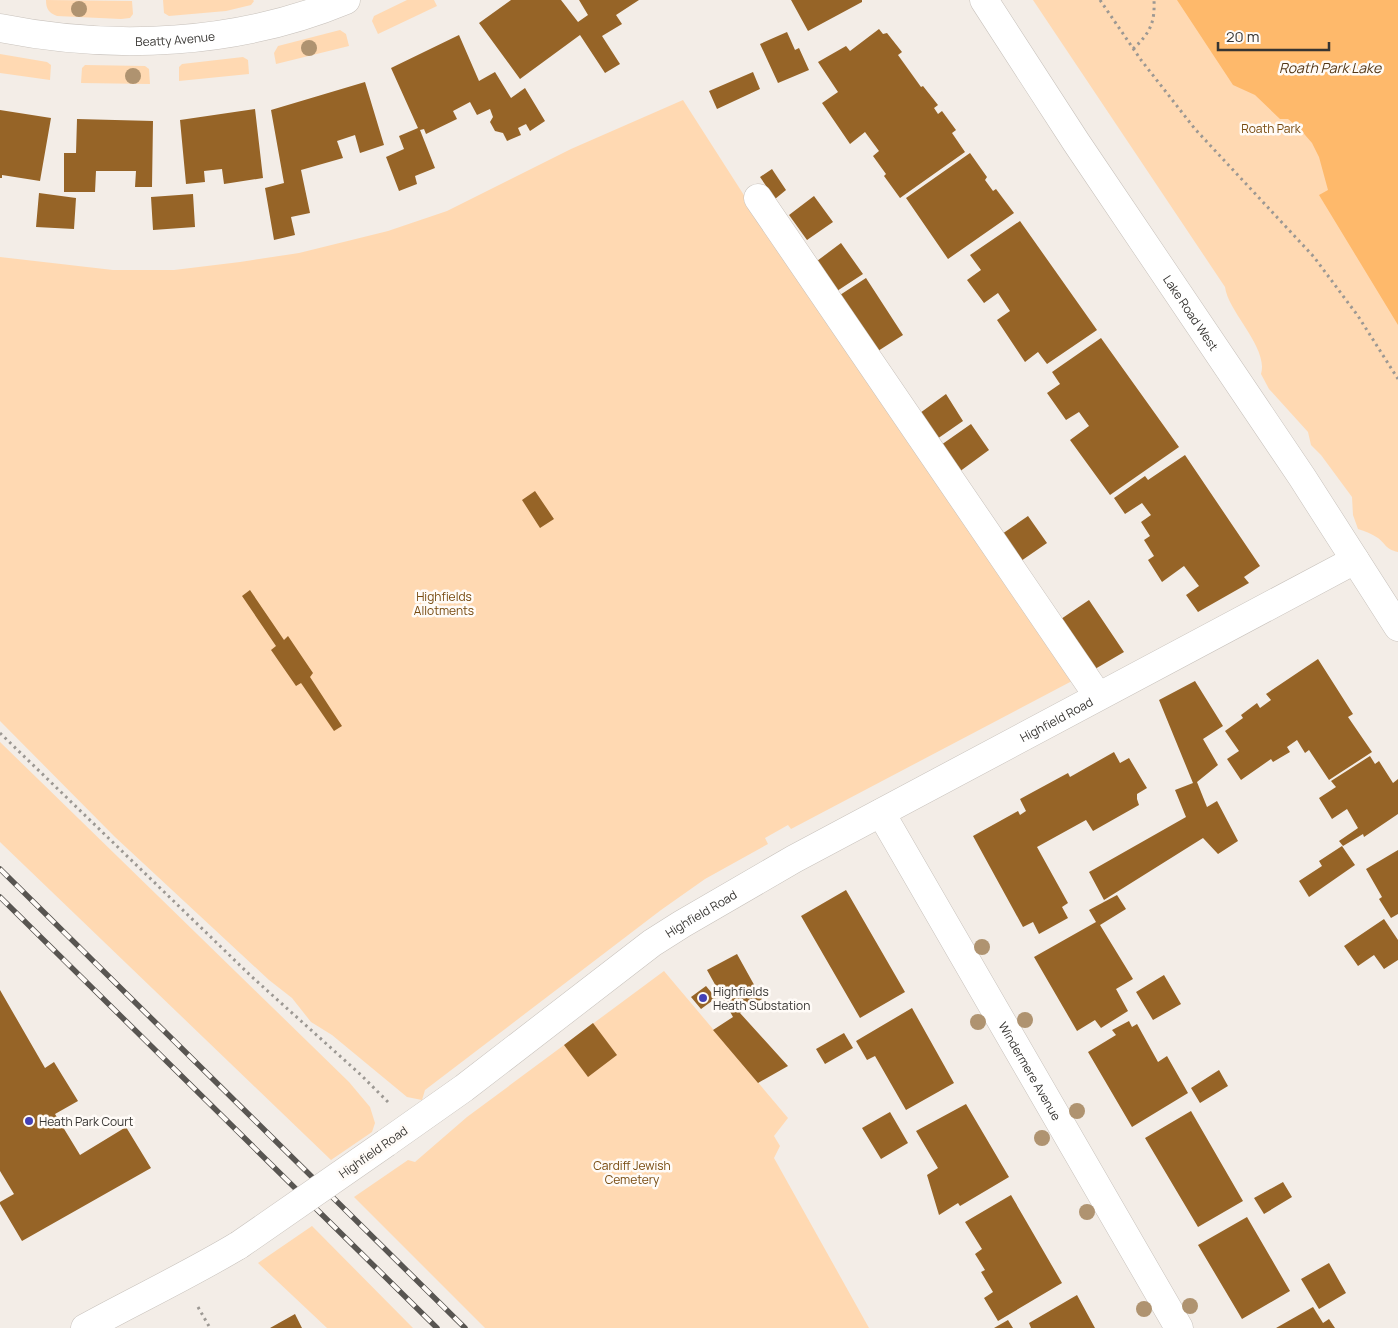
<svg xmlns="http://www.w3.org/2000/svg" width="1398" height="1328" font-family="Manrope,sans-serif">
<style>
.green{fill:#ffd9b2}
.water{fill:#feb96b}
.building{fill:#966427}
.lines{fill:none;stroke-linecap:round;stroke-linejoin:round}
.minor-casing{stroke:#c8c2bc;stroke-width:29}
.path{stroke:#9c9893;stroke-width:3;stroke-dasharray:2.5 4;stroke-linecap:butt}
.minor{stroke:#fff;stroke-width:28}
.rail-casing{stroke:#585551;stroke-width:5.5}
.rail{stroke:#fffbf7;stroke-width:4;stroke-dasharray:11;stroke-linecap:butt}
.minor-bridge-casing{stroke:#c8c2bc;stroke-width:29;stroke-linecap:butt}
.minor-bridge{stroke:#fff;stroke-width:28}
.tree{fill:#af9370}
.poi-dot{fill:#4441b6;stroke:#fffbf7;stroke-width:2}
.labels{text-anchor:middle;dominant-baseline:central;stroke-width:5;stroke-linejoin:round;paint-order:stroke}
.street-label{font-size:12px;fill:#373532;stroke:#fffbf7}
.park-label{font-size:12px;fill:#774a0f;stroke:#fffbf7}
.poi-label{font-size:12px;fill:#373532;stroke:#fffbf7;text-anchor:start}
.water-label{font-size:14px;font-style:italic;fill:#533716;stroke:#fffbf7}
</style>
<rect width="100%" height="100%" fill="#f3ede7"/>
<path class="green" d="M 46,0 L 132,1 L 133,14 L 130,18 L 121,19 L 57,16 C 49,13 46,9 46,0 Z
M 163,0 L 253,0 L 254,1 L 251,5 L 226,11 L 169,16 L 164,13 Z
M 407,0 L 434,0 L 437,6 L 378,34 L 372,21 L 374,16 Z
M 1033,0 L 1398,0 L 1398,552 C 1385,549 1387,545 1378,538 C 1372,534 1365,531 1358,529 L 1353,515 L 1352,497 L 1321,455 L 1311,445 L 1308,432 L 1269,389 L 1261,374 C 1269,348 1228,312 1225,287 Z
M 340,30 L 346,34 L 349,46 L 276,64 L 274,53 L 278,46 Z
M 0,54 L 47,62 L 51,65 L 50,80 L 0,73 Z
M 243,57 L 248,60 L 249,74 L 179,81 L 179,67 L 182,64 Z
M 85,65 L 145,66 L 149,69 L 150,84 L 81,83 L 82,68 Z
M 683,100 L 815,306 L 1072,681 L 791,829 L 788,825 L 765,838 L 768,844 L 705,879 L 661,910 L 425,1090 L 422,1100 L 407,1097 L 332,1035 L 311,1022 L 292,998 L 269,980 L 115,837 L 0,721 L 0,257 L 113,270 L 174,270 L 240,262 L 299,253 L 388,231 L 447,211 L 571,149 Z
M 0,742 L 349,1082 L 370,1107 L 375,1123 L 372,1132 L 331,1160 L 0,842 Z
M 664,971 L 788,1118 L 774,1136 L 780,1146 L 774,1158 L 869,1328 L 485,1328 L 354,1197 L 408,1160 L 415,1162 L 467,1117 Z
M 312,1226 L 413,1328 L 327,1328 L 258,1263 Z"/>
<path class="water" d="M 1177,0 L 1398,0 L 1398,325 L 1319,195 L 1328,190 L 1319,157 L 1312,143 L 1299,128 L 1288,119 L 1280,119 L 1255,95 L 1233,85 Z"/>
<path class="building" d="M 511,0 L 561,0 L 578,22 L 588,15 L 579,0 L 639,0 L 616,15 L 622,24 L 602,36 L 620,64 L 605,73 L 580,35 L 520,79 L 479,23 Z
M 791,0 L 862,0 L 862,2 L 808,31 Z
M 879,29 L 883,34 L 887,33 L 902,52 L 898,55 L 921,87 L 923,86 L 938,105 L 934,108 L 938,114 L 942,111 L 956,130 L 952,133 L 965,152 L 900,198 L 884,176 L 886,174 L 873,156 L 879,151 L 865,132 L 850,144 L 822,103 L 838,92 L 818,62 L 846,46 L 850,51 Z
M 787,32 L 795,50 L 799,48 L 809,70 L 778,83 L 760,44 Z
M 459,35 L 479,81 L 495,72 L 511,98 L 525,88 L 545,121 L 530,131 L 526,124 L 518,128 L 521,135 L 507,141 L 503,133 L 495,131 L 490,122 L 493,117 L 490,109 L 477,115 L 470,102 L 453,111 L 457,119 L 426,134 L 424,129 L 420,130 L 435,168 L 415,176 L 417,184 L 399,191 L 386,157 L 404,149 L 399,136 L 418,128 L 391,68 Z
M 753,72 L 760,89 L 717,109 L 709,91 Z
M 365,82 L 384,145 L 360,153 L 355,135 L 337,141 L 343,158 L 301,170 L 310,213 L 291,217 L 295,235 L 274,240 L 265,188 L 284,183 L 271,110 Z
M 255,109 L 263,178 L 224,184 L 222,169 L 204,171 L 205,182 L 186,184 L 180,120 Z
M 0,110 L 51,118 L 40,181 L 2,175 L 2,178 L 0,178 Z
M 77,119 L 153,121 L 152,187 L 135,187 L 136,171 L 96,171 L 95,192 L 64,192 L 64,153 L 76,153 Z
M 970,153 L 987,177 L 985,180 L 993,191 L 996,189 L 1014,213 L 948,259 L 906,198 Z
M 772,169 L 786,190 L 775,199 L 760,177 Z
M 39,193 L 76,198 L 74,229 L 36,227 Z
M 193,194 L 195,227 L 153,230 L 151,197 Z
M 814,196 L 833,222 L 807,240 L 789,215 Z
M 1020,221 L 1097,330 L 1047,364 L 1038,352 L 1025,362 L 997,320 L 1010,311 L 998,293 L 984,303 L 967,280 L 981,270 L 970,255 Z
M 841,243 L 863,274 L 837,291 L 817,261 Z
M 866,278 L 903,335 L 878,351 L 840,295 Z
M 1101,338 L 1179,447 L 1110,495 L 1070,440 L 1089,426 L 1079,412 L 1066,420 L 1047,393 L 1060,384 L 1052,372 Z
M 946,394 L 963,421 L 937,439 L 920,413 Z
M 971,424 L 989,450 L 959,472 L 941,445 Z
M 1185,455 L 1260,566 L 1244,577 L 1249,583 L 1198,612 L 1186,595 L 1199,586 L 1184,566 L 1162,582 L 1148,560 L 1154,556 L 1144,540 L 1150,536 L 1141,522 L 1151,515 L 1142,503 L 1125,514 L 1114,498 L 1145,476 L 1148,480 Z
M 535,491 L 554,519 L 540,528 L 522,500 Z
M 1028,516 L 1047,543 L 1021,561 L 1002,534 Z
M 250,590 L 284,640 L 288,636 L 313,673 L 310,677 L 342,726 L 334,731 L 301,683 L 296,686 L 271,650 L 276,646 L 242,596 Z
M 1089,600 L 1124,652 L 1095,669 L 1061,619 Z
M 1318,659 L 1353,714 L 1348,717 L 1372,752 L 1329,780 L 1309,750 L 1305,753 L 1297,740 L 1287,747 L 1290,752 L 1273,762 L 1271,759 L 1241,780 L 1227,759 L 1239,751 L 1225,731 L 1243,718 L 1241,715 L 1257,703 L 1260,708 L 1271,700 L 1266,694 Z
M 1195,681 L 1223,726 L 1203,739 L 1218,765 L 1197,782 L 1207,807 L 1217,801 L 1238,841 L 1218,854 L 1203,838 L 1104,900 L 1089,872 L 1186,817 L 1175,790 L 1193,783 L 1159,700 Z
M 1114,752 L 1120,763 L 1129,758 L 1147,788 L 1137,794 L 1137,799 L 1139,805 L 1093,831 L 1086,820 L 1037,847 L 1068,903 L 1062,907 L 1068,918 L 1039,934 L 1033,922 L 1023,927 L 973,836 L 1018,811 L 1020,815 L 1026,811 L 1020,799 L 1068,773 L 1070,777 Z
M 1370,756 L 1375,764 L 1379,761 L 1393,783 L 1398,779 L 1398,814 L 1364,837 L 1363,834 L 1343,846 L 1339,841 L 1358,828 L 1347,809 L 1332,819 L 1319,798 L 1336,787 L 1331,781 Z
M 1342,846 L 1355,865 L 1309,897 L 1299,881 L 1322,866 L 1319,861 Z
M 1398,850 L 1398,914 L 1391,918 L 1379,899 L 1382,897 L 1366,869 Z
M 846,890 L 905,992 L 860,1018 L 801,916 Z
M 1117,895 L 1126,909 L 1100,925 L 1133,979 L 1116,989 L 1128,1011 L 1101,1028 L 1095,1020 L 1077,1031 L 1034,957 L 1096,922 L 1089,910 Z
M 1384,919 L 1398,940 L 1398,960 L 1384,969 L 1374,955 L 1358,966 L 1344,946 Z
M 737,954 L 762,999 L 740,1013 L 788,1066 L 758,1083 L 713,1030 L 733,1017 L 707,970 Z
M 1164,975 L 1181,1004 L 1153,1020 L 1136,992 Z
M 706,986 L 716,998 L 701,1009 L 691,997 Z
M 0,990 L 45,1068 L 54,1062 L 78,1101 L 55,1114 L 80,1155 L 126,1127 L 151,1168 L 22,1241 L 0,1204 L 0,1202 L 14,1194 L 0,1171 Z
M 912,1008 L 954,1083 L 906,1110 L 875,1056 L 867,1060 L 856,1041 Z
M 1129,1021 L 1132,1027 L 1137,1024 L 1158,1062 L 1167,1056 L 1188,1093 L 1132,1127 L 1088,1052 L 1116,1035 L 1112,1030 Z
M 593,1023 L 617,1055 L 588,1077 L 564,1045 Z
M 844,1033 L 853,1048 L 825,1064 L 816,1049 Z
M 1219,1070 L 1228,1086 L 1200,1103 L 1191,1088 Z
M 966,1104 L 1009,1177 L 960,1206 L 958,1203 L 939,1215 L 927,1175 L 938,1168 L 916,1131 Z
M 1191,1111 L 1243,1201 L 1198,1227 L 1145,1138 Z
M 890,1112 L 908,1143 L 881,1159 L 862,1128 Z
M 1283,1182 L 1292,1197 L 1264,1214 L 1254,1198 Z
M 1011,1195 L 1062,1283 L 998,1321 L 984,1298 L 993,1292 L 981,1272 L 985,1270 L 975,1254 L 982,1249 L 965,1222 Z
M 1247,1217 L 1290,1291 L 1242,1319 L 1198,1245 Z
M 1329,1263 L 1346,1293 L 1319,1309 L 1301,1279 Z
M 1077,1295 L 1095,1328 L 1031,1328 L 1029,1323 Z
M 1313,1307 L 1323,1323 L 1329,1319 L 1335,1328 L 1276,1328 Z
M 295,1314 L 302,1328 L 270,1328 Z
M 1008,1320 L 1013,1328 L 994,1328 Z"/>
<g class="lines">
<defs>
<g id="minor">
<path id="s1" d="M 984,0 L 1076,142 L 1302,477 L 1398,627"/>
<path id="s2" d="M 0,28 C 114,51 238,45 346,0"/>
<path d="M 758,198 L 1098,696"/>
<path id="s3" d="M 881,813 L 1179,1328"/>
<path id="s4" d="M 386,1143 L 464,1088 L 652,943 L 682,924 L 794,859 L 1355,560"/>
<path d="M 85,1328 C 136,1300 189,1275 239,1245"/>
</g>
</defs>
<use href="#minor" class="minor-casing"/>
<path class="path" d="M 1100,0 L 1141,60 L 1195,129 L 1314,257 L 1358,316 L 1398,379
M 1133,49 C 1150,33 1155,23 1154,0
M 0,733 L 251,976 L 361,1075 L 388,1102
M 198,1307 L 210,1328"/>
<use href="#minor" class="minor"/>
<defs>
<path id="rail" d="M 0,869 L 465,1328
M 0,897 L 437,1328"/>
</defs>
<use href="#rail" class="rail-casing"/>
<use href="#rail" class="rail"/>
<defs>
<path id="minor-bridge" d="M 239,1245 L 386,1143"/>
</defs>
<use href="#minor-bridge" class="minor-bridge-casing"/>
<use href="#minor-bridge" class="minor-bridge"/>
</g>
<g class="tree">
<circle cx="79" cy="9" r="8"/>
<circle cx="309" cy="48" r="8"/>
<circle cx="133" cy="76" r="8"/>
<circle cx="982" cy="947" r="8"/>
<circle cx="1025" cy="1020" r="8"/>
<circle cx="978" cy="1022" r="8"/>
<circle cx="1077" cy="1111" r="8"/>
<circle cx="1042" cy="1138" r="8"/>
<circle cx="1087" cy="1212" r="8"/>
<circle cx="1190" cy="1306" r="8"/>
<circle cx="1144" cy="1309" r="8"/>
</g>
<g class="poi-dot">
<circle cx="703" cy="998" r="5"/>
<circle cx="29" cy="1121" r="5"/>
</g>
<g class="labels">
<g class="street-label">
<text stroke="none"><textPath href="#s2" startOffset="176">Beatty Avenue</textPath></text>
<text stroke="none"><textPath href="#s1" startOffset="375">Lake Road West</textPath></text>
<text stroke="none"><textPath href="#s4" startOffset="795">Highfield Road</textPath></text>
<text stroke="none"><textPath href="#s4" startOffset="390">Highfield Road</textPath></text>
<text stroke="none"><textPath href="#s3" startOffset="298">Windermere Avenue</textPath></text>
<text transform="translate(373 1152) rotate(-35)">Highfield Road</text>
</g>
<g class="park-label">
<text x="1271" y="128">Roath Park</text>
<text x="444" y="596">Highfields<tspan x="444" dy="14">Allotments</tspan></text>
<text x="632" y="1165">Cardiff Jewish<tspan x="632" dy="14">Cemetery</tspan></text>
</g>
<g class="poi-label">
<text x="713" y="991">Highfields<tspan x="713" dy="14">Heath Substation</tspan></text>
<text x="39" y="1121">Heath Park Court</text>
</g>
<g class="water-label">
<text x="1330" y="67">Roath Park Lake</text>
</g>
</g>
<path d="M1218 42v8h111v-8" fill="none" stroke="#373532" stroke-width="2.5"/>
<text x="1226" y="42" font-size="15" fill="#373532" stroke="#fffbf7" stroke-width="4" paint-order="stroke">20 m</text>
</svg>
